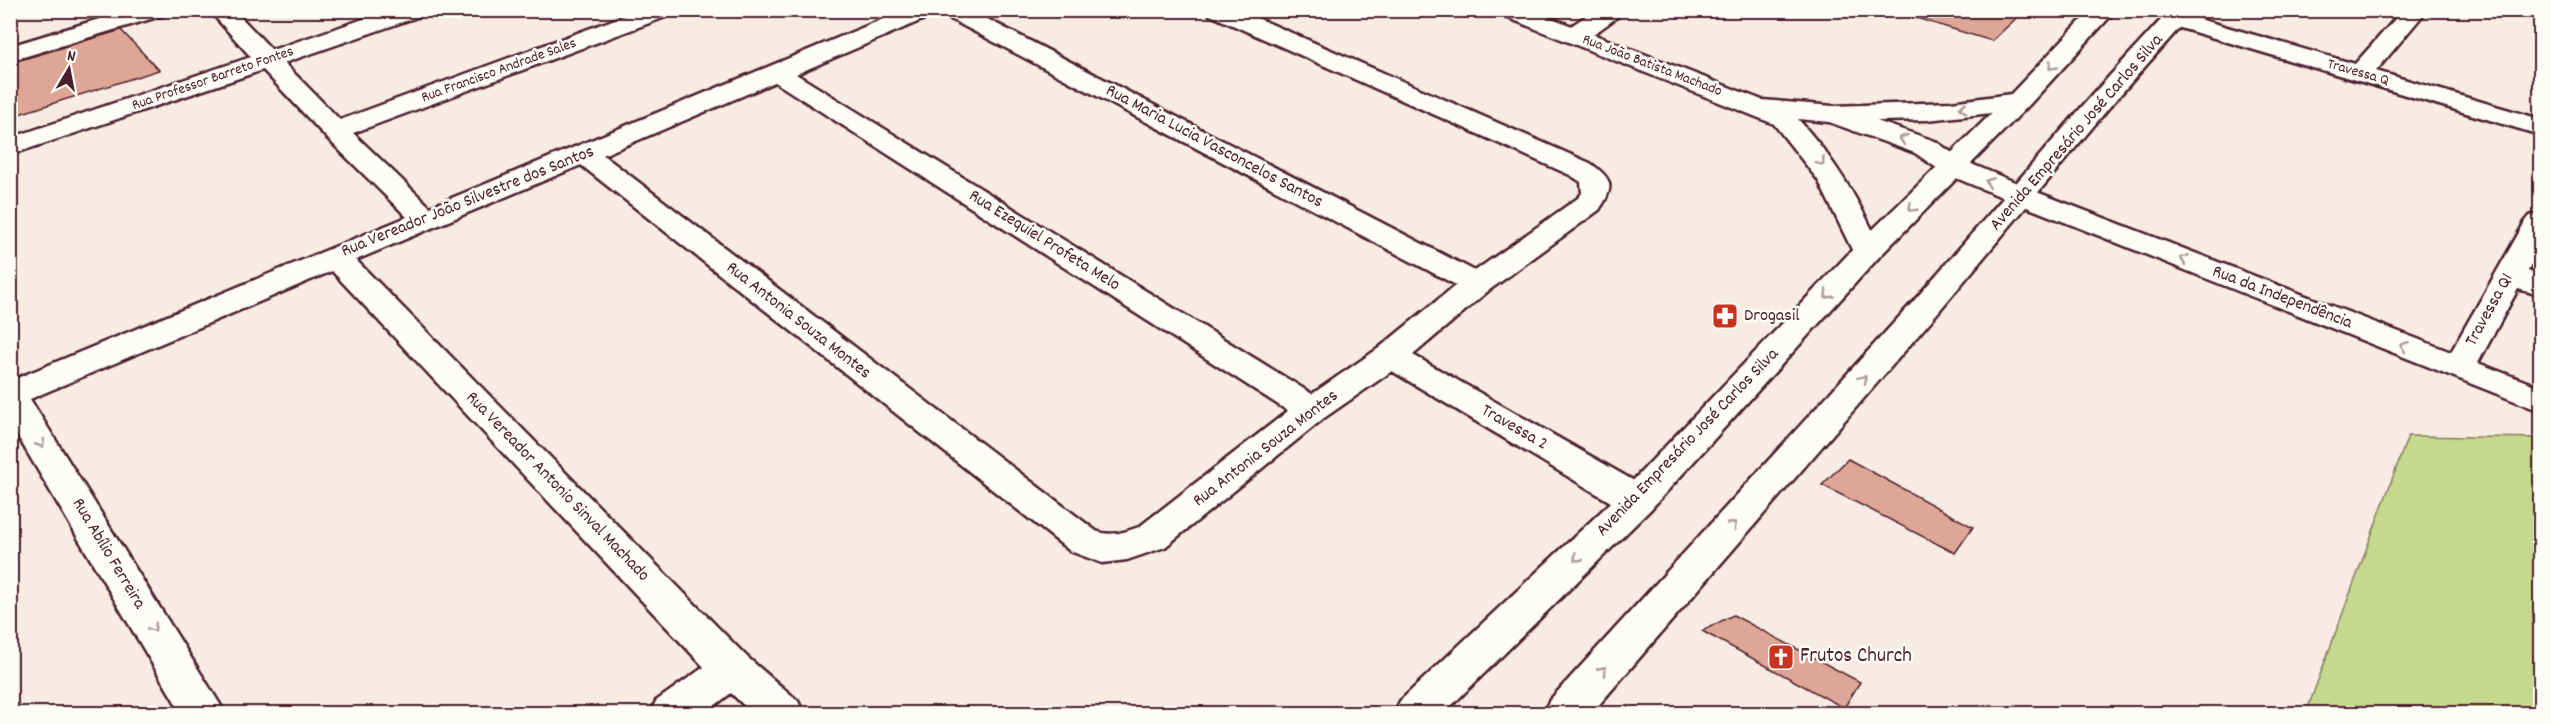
<svg xmlns="http://www.w3.org/2000/svg" width="2551" height="724" font-family="Dekko,sans-serif">
<style>
.green{fill:#c6d88d;stroke:#887c5c;stroke-width:1.5}
.building{fill:#dea696;stroke:#4a1f2b;stroke-width:1.5}
.lines{fill:none;stroke-linecap:round;stroke-linejoin:round}
.minor-casing{stroke:#4a1f2b;stroke-width:5}
.tertiary-casing{stroke:#4a1f2b;stroke-width:5}
.secondary-casing{stroke:#4a1f2b;stroke-width:5}
.minor{fill:#fdfcf7;fill-rule:evenodd}
.tertiary{fill:#fdfcf7;fill-rule:evenodd}
.secondary{fill:#fdfcf7;fill-rule:evenodd}
.oneway{stroke:#ac999b}
.labels{text-anchor:middle;dominant-baseline:central;stroke-width:5;stroke-linejoin:round;paint-order:stroke}
.far-street-label{font-size:15px;fill:#4a1f2b;stroke:#fdfcf7}
.street-label{font-size:18px;fill:#4a1f2b;stroke:#fdfcf7}
.poi-label{font-size:18px;fill:#4a1f2b;stroke:#fdfcf7;text-anchor:start}
.near-poi-label{font-size:21px;fill:#4a1f2b;stroke:#fdfcf7;text-anchor:start}
</style>
<rect width="100%" height="100%" fill="#f7ebe4"/>
<filter id="ink" filterUnits="userSpaceOnUse"><feTurbulence type="fractalNoise" baseFrequency=".0167" numOctaves="2"/><feDisplacementMap in="SourceGraphic" scale="12" xChannelSelector="R" yChannelSelector="G"/><feConvolveMatrix kernelMatrix="1 2 1 2 8 2 1 2 1" color-interpolation-filters="sRGB"/></filter>
<g filter="url(#ink)">
<path class="green" d="M 2408,436 L 2540,438 L 2540,713 L 2306,713 Z"/>
<path class="building" d="M 1917,10 L 2025,10 L 1992,41 L 1916,18 Z
M 121,30 L 159,70 L 10,117 L 10,63 Z
M 1848,459 L 1973,527 L 1955,553 L 1822,485 Z
M 1733,615 L 1860,682 L 1844,708 L 1702,631 Z"/>
<g class="lines">
<defs>
<path id="minor" d="M 129,10 L 167,10 L 164,15 L 10,61 L 10,46 Z
M 209,10 L 234,10 L 272,50 L 390,10 L 426,10 L 423,15 L 284,63 L 340,120 L 640,10 L 674,10 L 671,15 L 353,133 L 430,207 L 905,10 L 937,10 L 934,15 L 796,74 L 1312,394 L 1379,348 L 1456,285 L 943,15 L 940,10 L 970,10 L 1475,271 L 1578,198 L 1582,193 L 1581,182 L 1570,175 L 1210,15 L 1207,10 L 1239,10 L 1590,163 C 1613,179 1615,187 1599,210 L 1488,291 L 1413,355 L 1650,490 L 1655,500 L 1650,510 L 1637,513 L 1624,510 L 1392,371 L 1324,418 L 1165,547 L 1127,560 L 1102,563 L 1070,551 L 581,165 L 356,260 L 747,657 L 798,701 L 804,714 L 753,714 L 731,693 L 704,714 L 650,714 L 656,701 L 704,667 L 332,271 L 30,399 L 226,714 L 182,714 L 10,423 L 10,381 L 407,217 L 326,137 L 263,70 L 10,155 L 10,138 L 251,57 ZM 775,82 L 1288,411 L 1139,527 C 1125,532 1110,537 1096,531 L 603,155 Z
M 1595,10 L 1623,10 L 1620,15 C 1604,26 1585,45 1565,40 L 1562,35 L 1565,30 Z
M 2403,10 L 2427,10 L 2376,71 L 2540,119 L 2540,135 L 2167,24 L 2163,19 L 2167,14 L 2175,12 L 2355,64 Z
M 2024,187 L 2451,352 L 2525,222 L 2530,216 L 2540,213 L 2540,248 L 2528,271 L 2540,276 L 2540,295 L 2518,289 L 2478,363 L 2540,387 L 2540,411 L 2014,202 L 2010,196 L 2014,190 Z"/>
<path id="tertiary" d="M 1498,10 L 1531,10 L 1762,100 L 1833,106 L 1935,141 L 1964,161 L 2034,190 L 2038,196 L 2034,202 L 2024,205 L 2014,202 L 1944,173 L 1915,153 L 1829,122 L 1798,119 C 1834,159 1861,202 1882,252 L 1878,258 L 1867,261 L 1856,258 L 1818,180 L 1774,124 L 1501,15 Z"/>
<path id="secondary" d="M 2091,10 L 2116,10 L 2029,105 L 1878,258 L 1650,510 L 1443,714 L 1394,714 L 1400,701 L 1624,490 L 1856,246 L 1992,113 L 1927,120 L 1833,122 L 1824,120 L 1820,114 L 1824,108 L 1833,106 L 1951,102 L 2011,94 Z
M 2170,10 L 2195,10 L 2112,104 L 1934,317 L 1591,714 L 1543,714 L 1549,701 L 1912,303 L 2094,93 Z"/>
</defs>
<use href="#minor" class="minor-casing"/>
<use href="#tertiary" class="tertiary-casing"/>
<use href="#secondary" class="secondary-casing"/>
<use href="#minor" class="minor"/>
<use href="#tertiary" class="tertiary"/>
<use href="#secondary" class="secondary"/>
</g>
<defs><path id="oneway-chevron" d="M-2-3.5L2.5 0L-2 3.5" fill="none" stroke-width="1.6" stroke-linecap="round" stroke-linejoin="round" transform="scale(1.5)"/></defs>
<g class="oneway">
<use href="#oneway-chevron" transform="translate(2052 66) rotate(133)"/>
<use href="#oneway-chevron" transform="translate(1963 108) rotate(176)"/>
<use href="#oneway-chevron" transform="translate(1903 139) rotate(-160)"/>
<use href="#oneway-chevron" transform="translate(1821 162) rotate(54)"/>
<use href="#oneway-chevron" transform="translate(1989 182) rotate(-158)"/>
<use href="#oneway-chevron" transform="translate(1912 208) rotate(136)"/>
<use href="#oneway-chevron" transform="translate(2184 259) rotate(-159)"/>
<use href="#oneway-chevron" transform="translate(1828 295) rotate(133)"/>
<use href="#oneway-chevron" transform="translate(2404 346) rotate(-159)"/>
<use href="#oneway-chevron" transform="translate(1863 379) rotate(-49)"/>
<use href="#oneway-chevron" transform="translate(41 444) rotate(59)"/>
<use href="#oneway-chevron" transform="translate(1733 525) rotate(-48)"/>
<use href="#oneway-chevron" transform="translate(1577 558) rotate(136)"/>
<use href="#oneway-chevron" transform="translate(153 628) rotate(59)"/>
<use href="#oneway-chevron" transform="translate(1603 670) rotate(-48)"/>
</g>
</g>
<defs>
<symbol id="pharmacy-square" viewBox="-11 -11 22 22"><rect x="-9" y="-9" width="18" height="18" rx="4" fill="#c8321e" stroke="#fdfcf7"/><path d="M-2-6h4v4h4v4h-4v4h-4v-4h-4v-4h4Z" fill="#fff"/></symbol>
<symbol id="church-square" viewBox="-11 -11 22 22"><rect x="-9" y="-9" width="18" height="18" rx="4" fill="#c8321e" stroke="#fdfcf7"/><path d="M-1.2-6h2.4v3.5h3.3v2.4h-3.3V6h-2.4V-.1h-3.3v-2.4h3.3Z" fill="#fff"/></symbol>
</defs>
<g fill-rule="evenodd">
<use href="#pharmacy-square" x="1710" y="301" width="30" height="30"/>
<use href="#church-square" x="1766" y="642" width="30" height="30"/>
</g>
<g class="labels">
<g class="far-street-label">
<text transform="translate(1652 66) rotate(21)">Rua João Batista Machado</text>
<text transform="translate(499 71) rotate(-20)">Rua Francisco Andrade Sales</text>
<text transform="translate(2358 73) rotate(16)">Travessa Q</text>
<text transform="translate(213 79) rotate(-19)">Rua Professor Barreto Fontes</text>
</g>
<g class="street-label">
<text transform="translate(2077 133) rotate(-49)">Avenida Empresário José Carlos Silva</text>
<text transform="translate(1214 147) rotate(28)">Rua Maria Lucia Vasconcelos Santos</text>
<text transform="translate(468 202) rotate(-22)">Rua Vereador João Silvestre dos Santos</text>
<text transform="translate(1044 241) rotate(32)">Rua Ezequiel Profeta Melo</text>
<text transform="translate(2282 298) rotate(21)">Rua da Independência</text>
<text transform="translate(2490 310) rotate(-61)">Travessa Q1</text>
<text transform="translate(798 321) rotate(38)">Rua Antonia Souza Montes</text>
<text transform="translate(1514 428) rotate(30)">Travessa 2</text>
<text transform="translate(1688 443) rotate(-46)">Avenida Empresário José Carlos Silva</text>
<text transform="translate(1266 449) rotate(-38)">Rua Antonia Souza Montes</text>
<text transform="translate(557 487) rotate(46)">Rua Vereador Antonio Sinval Machado</text>
<text transform="translate(108 554) rotate(59)">Rua Abílio Ferreira</text>
</g>
<g class="poi-label">
<text x="1744" y="316">Drogasil</text>
</g>
<g class="near-poi-label">
<text x="1800" y="657">Frutos Church</text>
</g>
</g>
<rect width="2551" height="724" fill="none" stroke="#fdfcf7" stroke-width="36"/>
<rect x="18" y="18" width="2515" height="688" fill="none" stroke="#4a1f2b" stroke-width="2" filter="url(#ink)"/>
<g transform="translate(69 69) rotate(10)" stroke="#fdfcf7" stroke-width="4.5" paint-order="stroke">
<path d="M0-4.5L10 22L0 15L-10 22Z" fill="#4a1f2b"/>
<text y="-9" font-size="16" font-weight="bold" text-anchor="middle" fill="#4a1f2b">N</text>
</g>
</svg>
